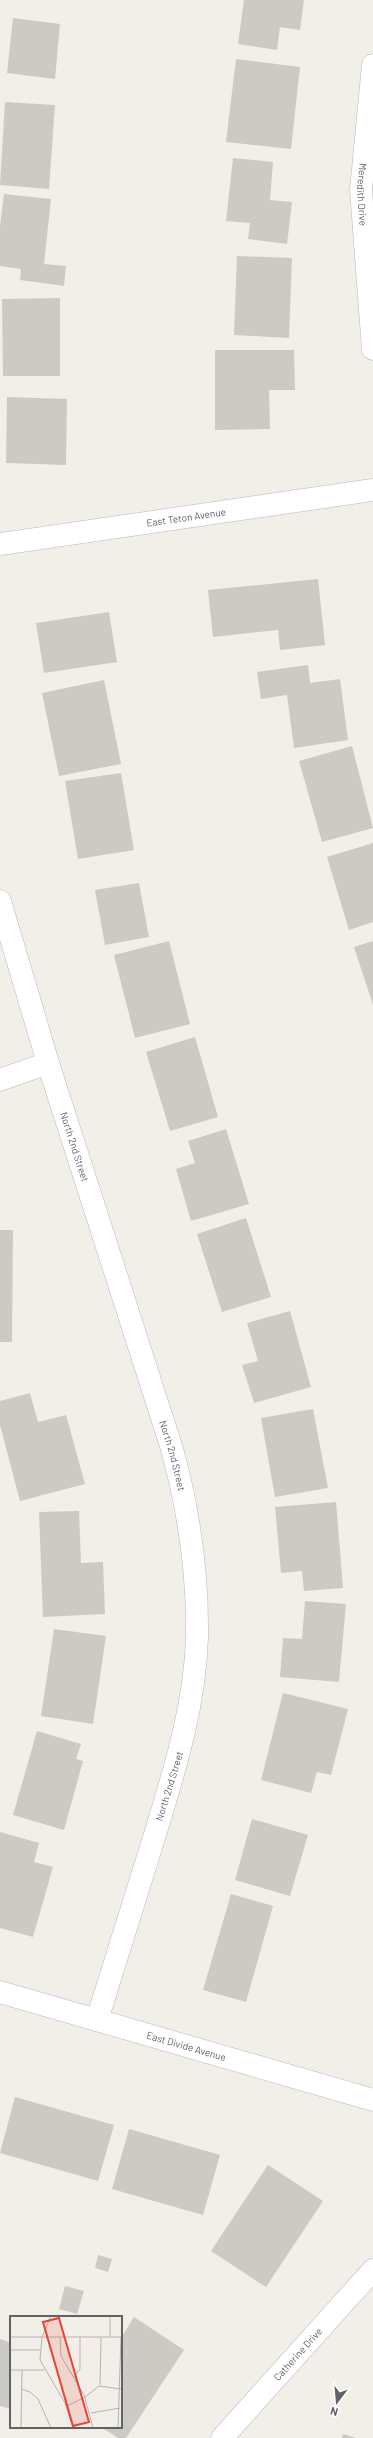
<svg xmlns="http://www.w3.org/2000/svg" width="373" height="2438" font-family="Barlow,sans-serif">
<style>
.building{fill:#cccac5}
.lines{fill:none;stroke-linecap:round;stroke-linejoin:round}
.minor-casing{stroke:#b5b8bc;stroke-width:23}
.minor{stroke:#fff;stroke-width:22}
.labels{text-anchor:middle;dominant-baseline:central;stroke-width:4;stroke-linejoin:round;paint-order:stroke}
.street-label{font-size:10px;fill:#5f6368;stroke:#fff}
.inset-road{fill:none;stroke:#b3b3b1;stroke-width:1}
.view{fill:#ea4335;fill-opacity:0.15;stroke:#ea4335;stroke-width:2}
.inset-edge{fill:none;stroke:#5f6368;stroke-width:2}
</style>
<rect width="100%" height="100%" fill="#f1efe8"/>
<path class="building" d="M 244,0 L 304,0 L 300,30 L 280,27 L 277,50 L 238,44 Z
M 13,18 L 60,24 L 55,79 L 7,73 Z
M 236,59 L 300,67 L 291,149 L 226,142 Z
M 5,102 L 55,105 L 49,189 L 0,185 Z
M 233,158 L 273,162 L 270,200 L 292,202 L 287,244 L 248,239 L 250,223 L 226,221 Z
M 4,194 L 51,199 L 44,264 L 66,266 L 64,286 L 20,280 L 21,269 L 0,266 L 0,226 Z
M 237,256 L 292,258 L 289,338 L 234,335 Z
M 60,298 L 60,376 L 3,376 L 2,299 Z
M 215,350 L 294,350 L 295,390 L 269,390 L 270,429 L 215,430 Z
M 7,397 L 67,399 L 66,465 L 6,463 Z
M 318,579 L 325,645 L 280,650 L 278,630 L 213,637 L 208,590 Z
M 109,612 L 117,662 L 44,673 L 36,623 Z
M 308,665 L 310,683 L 340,679 L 348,740 L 294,748 L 287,695 L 261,699 L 257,672 Z
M 104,680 L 121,764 L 59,776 L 42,693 Z
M 352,746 L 373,828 L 322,842 L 299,761 Z
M 121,773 L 134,850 L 78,859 L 65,781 Z
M 373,843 L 373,922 L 349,930 L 327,857 Z
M 139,883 L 149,937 L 105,945 L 95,890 Z
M 169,941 L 190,1024 L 135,1038 L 114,955 Z
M 373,941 L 373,1005 L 354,947 Z
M 195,1037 L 218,1117 L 170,1131 L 146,1052 Z
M 226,1129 L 249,1204 L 191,1221 L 176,1169 L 195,1163 L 188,1141 Z
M 246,1218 L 271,1297 L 222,1312 L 197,1234 Z
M 0,1230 L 13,1230 L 12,1342 L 0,1342 Z
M 290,1311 L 311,1387 L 254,1403 L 242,1365 L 258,1361 L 247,1323 Z
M 30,1393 L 38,1422 L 66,1415 L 85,1484 L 20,1501 L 0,1425 L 0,1401 Z
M 313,1409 L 328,1488 L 275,1497 L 261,1418 Z
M 336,1502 L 343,1588 L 304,1591 L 302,1571 L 281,1573 L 275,1507 Z
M 79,1511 L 81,1563 L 103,1562 L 105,1614 L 43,1617 L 39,1512 Z
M 305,1601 L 346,1604 L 339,1682 L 280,1677 L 283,1638 L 302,1639 Z
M 54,1629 L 106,1636 L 93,1724 L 41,1716 Z
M 283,1693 L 348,1709 L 331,1775 L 317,1772 L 311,1793 L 261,1780 Z
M 37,1731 L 81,1744 L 76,1759 L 83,1761 L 64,1830 L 13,1815 Z
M 252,1819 L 308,1835 L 290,1896 L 235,1880 Z
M 0,1832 L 39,1843 L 34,1862 L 53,1867 L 33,1937 L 0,1928 Z
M 231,1894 L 273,1906 L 246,2002 L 203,1990 Z
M 15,2097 L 114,2125 L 98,2181 L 0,2153 Z
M 129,2129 L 220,2155 L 203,2215 L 112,2189 Z
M 268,2165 L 323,2201 L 266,2287 L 211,2251 Z
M 98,2255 L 112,2259 L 108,2272 L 95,2268 Z
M 65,2286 L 84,2291 L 77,2314 L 59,2309 Z
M 134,2317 L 184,2350 L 126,2438 L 118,2438 L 101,2427 L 121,2427 L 121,2338 Z
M 0,2339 L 11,2343 L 11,2409 L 0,2406 Z
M 343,2434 L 356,2438 L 342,2438 Z"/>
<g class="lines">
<defs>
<g id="minor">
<path id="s1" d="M 373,65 L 361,190 L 373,349"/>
<path id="s2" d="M 0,544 L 373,490"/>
<path id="s3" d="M 0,901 L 48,1063 L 172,1449 C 189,1511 198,1573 197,1637 C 195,1708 173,1775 153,1841 C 134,1901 116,1961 97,2020"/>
<path d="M 0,1080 L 48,1063"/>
<path id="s4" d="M 0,1992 L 373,2100"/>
<path id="s5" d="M 222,2438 L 373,2270"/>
</g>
</defs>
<use href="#minor" class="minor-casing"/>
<use href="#minor" class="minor"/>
</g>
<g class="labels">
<g class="street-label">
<text stroke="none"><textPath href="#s1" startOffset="130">Meredith Drive</textPath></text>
<text stroke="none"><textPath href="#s2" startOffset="188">East Teton Avenue</textPath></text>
<text stroke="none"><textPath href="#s3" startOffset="257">North 2nd Street</textPath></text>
<text stroke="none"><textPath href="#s3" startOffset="581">North 2nd Street</textPath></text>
<text transform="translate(169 1786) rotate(-73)">North 2nd Street</text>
<text stroke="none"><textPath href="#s4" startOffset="194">East Divide Avenue</textPath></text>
<text stroke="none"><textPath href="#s5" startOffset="113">Catherine Drive</textPath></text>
</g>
</g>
<g transform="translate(10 2316)">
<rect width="112" height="112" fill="#f1efe8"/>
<path class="inset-road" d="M 41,0 L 32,21 L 30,44 L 55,87 L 63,112M 0,21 L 112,21M 50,21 L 51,40 L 74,79 L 83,112M 100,21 L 100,0M 0,34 L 30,34M 0,54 L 34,54M 64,61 L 70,53 L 70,21M 90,69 L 91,21M 12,73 L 20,76 L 28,83 L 41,112M 57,90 L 75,81 L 89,70 L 111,73M 81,97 L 110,92M 11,112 L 12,54M 108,112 L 111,21"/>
<path class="view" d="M 49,2 L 79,106 L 63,110 L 33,6 Z"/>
<rect width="112" height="112" class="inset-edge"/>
</g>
<g transform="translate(337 2402) rotate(196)" stroke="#ffffff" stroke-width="3" paint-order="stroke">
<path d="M0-3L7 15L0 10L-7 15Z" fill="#5f6368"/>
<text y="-6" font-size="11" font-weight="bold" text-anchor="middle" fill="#5f6368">N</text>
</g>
</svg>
